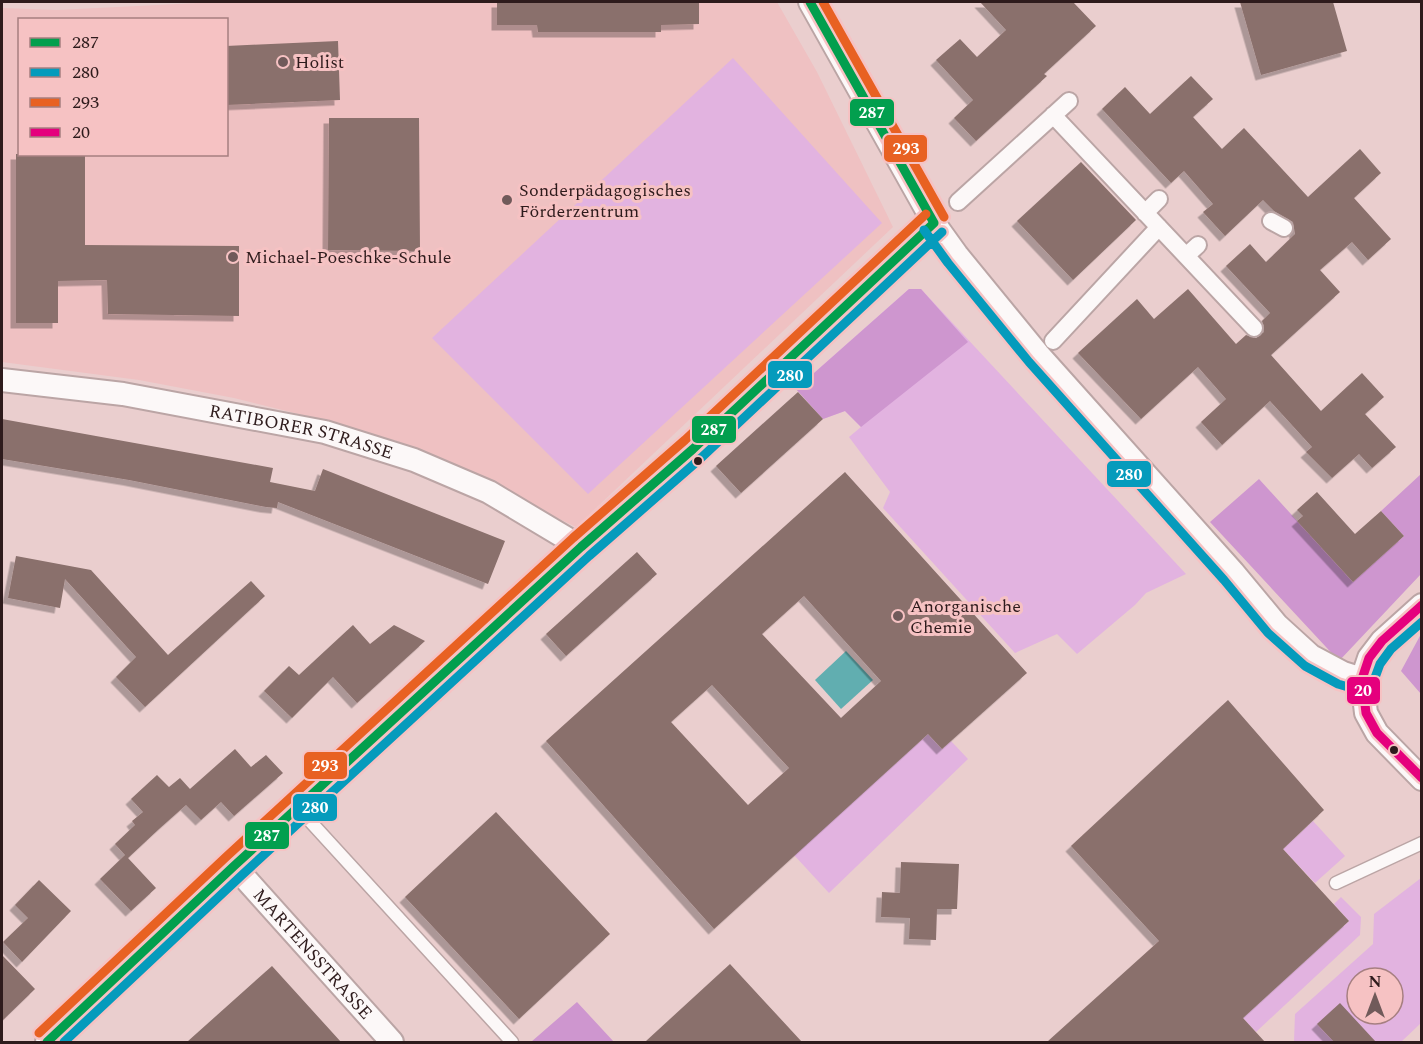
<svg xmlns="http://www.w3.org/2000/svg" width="1423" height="1044" font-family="Spectral,serif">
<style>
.built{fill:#efc1c2;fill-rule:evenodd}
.green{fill:#e2b3e0;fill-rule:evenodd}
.forest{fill:#ce96cf}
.water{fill:#61aeb0}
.building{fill:#8a706c;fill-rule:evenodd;filter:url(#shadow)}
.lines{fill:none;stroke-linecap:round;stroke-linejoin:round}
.service-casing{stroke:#bba5a5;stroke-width:15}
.pedestrian-casing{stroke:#bba5a5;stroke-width:20}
.minor-casing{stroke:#bba5a5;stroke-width:26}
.service{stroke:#fcf8f8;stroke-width:12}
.pedestrian{stroke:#fcf8f8;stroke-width:16}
.minor{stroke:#fcf8f8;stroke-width:22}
.bus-1-casing{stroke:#f6c2c3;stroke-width:14}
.bus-2-casing{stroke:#f6c2c3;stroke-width:14}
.bus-3-casing{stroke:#f6c2c3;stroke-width:14}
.bus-4-casing{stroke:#f6c2c3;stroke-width:14}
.bus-1{stroke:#029f4e;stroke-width:9}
.bus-2{stroke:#059bbc;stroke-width:9}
.bus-3{stroke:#e86122;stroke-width:9}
.bus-4{stroke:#e5007d;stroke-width:9}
.poi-dot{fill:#705a5a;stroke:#f6c2c3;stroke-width:2}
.bus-dot{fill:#2e1b1c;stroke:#f6c2c3;stroke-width:2}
.labels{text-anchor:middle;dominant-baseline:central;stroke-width:6;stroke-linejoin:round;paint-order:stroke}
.poi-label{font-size:18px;fill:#2e1b1c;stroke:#f6c2c3;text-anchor:start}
.street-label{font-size:18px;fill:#2e1b1c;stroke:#f6c2c3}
.line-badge{stroke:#f6c2c3;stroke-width:2}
.badge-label{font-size:16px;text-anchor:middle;font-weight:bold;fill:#fff}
</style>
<defs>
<filter id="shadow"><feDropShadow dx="-5.5" dy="5.5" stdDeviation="0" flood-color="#0004"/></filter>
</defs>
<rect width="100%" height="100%" fill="#eacece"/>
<path class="built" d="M 218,2 L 777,2 L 817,72 L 893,227 L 576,527 L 416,450 L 335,423 L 234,398 L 139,380 L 2,362 L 2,8 L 57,10 ZM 20,20 L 226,20 L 226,154 L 20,154 Z"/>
<path class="green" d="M 733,58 L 882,223 L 588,494 L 432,338 Z
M 909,289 L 921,289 L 1186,574 L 1146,593 L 1135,605 L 1077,654 L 1057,634 L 1015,653 L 883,508 L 890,492 L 849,437 L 861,427 L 845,411 L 823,419 L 796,389 Z
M 928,734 L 942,749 L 951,741 L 968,759 L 829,893 L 794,855 Z
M 1313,821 L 1345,856 L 1315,883 L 1283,849 Z
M 1421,878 L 1421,1023 L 1401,1042 L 1294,1042 L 1295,1014 L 1373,944 L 1374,914 ZM 1357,978 L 1393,978 L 1393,1014 L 1357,1014 Z
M 1341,897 L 1361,917 L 1360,935 L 1256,1032 L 1243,1018 L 1349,921 L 1334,904 Z"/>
<path class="forest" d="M 909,289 L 921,289 L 968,342 L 861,427 L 845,411 L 823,419 L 796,389 Z
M 1421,474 L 1421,574 L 1339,661 L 1210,522 L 1259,479 L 1353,582 L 1404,536 L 1381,511 Z
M 1421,634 L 1421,694 L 1401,671 Z
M 577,1002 L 614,1042 L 531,1042 Z"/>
<path class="water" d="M 846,651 L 873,680 L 841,709 L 815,680 Z"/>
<path class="building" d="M 497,2 L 699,2 L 699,24 L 661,25 L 661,32 L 538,32 L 537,25 L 497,25 Z
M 980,2 L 1073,2 L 1096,26 L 1044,74 L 1047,76 L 976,141 L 954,118 L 973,100 L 936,60 L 960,39 L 977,57 L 1006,30 Z
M 1240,2 L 1333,2 L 1347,51 L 1261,75 Z
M 338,41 L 340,100 L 226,105 L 226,46 Z
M 1191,76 L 1213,99 L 1193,117 L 1222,149 L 1244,128 L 1308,197 L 1360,149 L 1381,173 L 1354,198 L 1391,239 L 1368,260 L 1352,242 L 1320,270 L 1340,292 L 1271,355 L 1321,411 L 1362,373 L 1384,397 L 1365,414 L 1396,447 L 1372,468 L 1359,454 L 1332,478 L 1306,452 L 1312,447 L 1270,401 L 1222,445 L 1201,422 L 1226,399 L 1198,367 L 1141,419 L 1078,353 L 1137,299 L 1154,319 L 1188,289 L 1236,344 L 1246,335 L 1256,338 L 1264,332 L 1264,326 L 1262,321 L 1270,313 L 1226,266 L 1250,244 L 1266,262 L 1295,234 L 1293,222 L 1274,211 L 1263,200 L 1225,236 L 1203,212 L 1213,204 L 1184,171 L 1171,183 L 1102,109 L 1125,87 L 1150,114 Z
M 329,118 L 419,118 L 420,251 L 328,250 Z
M 16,154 L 85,154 L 85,245 L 239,246 L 239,316 L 108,314 L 107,280 L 58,281 L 58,323 L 16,323 Z
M 1081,162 L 1136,220 L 1073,280 L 1017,221 Z
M 798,392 L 823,419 L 741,493 L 716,466 Z
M 2,419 L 273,468 L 270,482 L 315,491 L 323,469 L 505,541 L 488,584 L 278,502 L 277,508 L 266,507 L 129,480 L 2,459 Z
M 845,472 L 1027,673 L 942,749 L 928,734 L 714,929 L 546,741 ZM 804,596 L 881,681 L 841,718 L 762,634 ZM 712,685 L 789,768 L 748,805 L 671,722 Z
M 1317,492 L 1355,534 L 1381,511 L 1404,536 L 1353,582 L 1297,521 L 1303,516 L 1297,510 Z
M 637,552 L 657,574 L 566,656 L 546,634 Z
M 16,556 L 91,570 L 168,655 L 251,581 L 265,596 L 145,707 L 116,677 L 136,657 L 65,579 L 60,608 L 8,598 Z
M 353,625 L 370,644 L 394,625 L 425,641 L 357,703 L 333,677 L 292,718 L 264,691 L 289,666 L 299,675 Z
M 1228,700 L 1324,810 L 1283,849 L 1349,921 L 1243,1018 L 1265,1042 L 1047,1042 L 1159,941 L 1071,846 Z
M 235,749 L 251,767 L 266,755 L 283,773 L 234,816 L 221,802 L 201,820 L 186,805 L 159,829 L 128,858 L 156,888 L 131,911 L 100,879 L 125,855 L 115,844 L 135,825 L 132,821 L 143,812 L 131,799 L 157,775 L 169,787 L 180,778 L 190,789 Z
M 496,812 L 610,934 L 519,1019 L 405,897 Z
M 901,862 L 959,864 L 957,909 L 937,909 L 936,940 L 909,939 L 910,918 L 881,917 L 882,892 L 900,893 Z
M 39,880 L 71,911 L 22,962 L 3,942 L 28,918 L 15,905 Z
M 2,955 L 35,989 L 2,1021 Z
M 730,964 L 802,1042 L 645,1042 Z
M 272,966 L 341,1042 L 187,1042 Z
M 1340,1003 L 1376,1042 L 1334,1042 L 1317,1024 Z"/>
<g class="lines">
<defs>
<path id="service" d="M 298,808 L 512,1042
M 1336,883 L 1422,843"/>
<path id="pedestrian" d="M 1053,115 L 1254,328
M 958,202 L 1069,101
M 1145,213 L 1159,199
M 1271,221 L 1284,228
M 1186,256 L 1198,245
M 1053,341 L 1159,227"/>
<g id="minor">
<path d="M 810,2 L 934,223 L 957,255 L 1038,354 L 1233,572 L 1277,625 L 1311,656 L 1343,673 L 1362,679"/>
<path id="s1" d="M 2,380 L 123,394 L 325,432 L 414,460 L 489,492 L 581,547"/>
<path d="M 1422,605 L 1382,641 L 1369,658 L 1362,679 L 1366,713 L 1377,733 L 1422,779"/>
<path id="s2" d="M 234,866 L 392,1042"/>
<path d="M 47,1042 L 234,866 L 581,547 L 693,449 L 934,223"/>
</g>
</defs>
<use href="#service" class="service-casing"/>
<use href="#pedestrian" class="pedestrian-casing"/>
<use href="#minor" class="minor-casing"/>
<use href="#service" class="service"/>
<use href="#pedestrian" class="pedestrian"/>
<use href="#minor" class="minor"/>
<defs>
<path id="bus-1" d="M 810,2 L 934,223
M 47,1042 L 234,866 L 581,547 L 693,449 L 934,223"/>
<path id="bus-2" d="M 924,230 L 948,263 L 1029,362 L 1224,580 L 1268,633 L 1305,666 L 1338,684 L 1358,690
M 1373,683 L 1380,664 L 1391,649 L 1422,622
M 64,1042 L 242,875 L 589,556 L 701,458 L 942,232"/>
<path id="bus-3" d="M 823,2 L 944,217
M 39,1033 L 226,857 L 573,538 L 685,440 L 926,214"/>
<path id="bus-4" d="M 1422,605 L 1382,641 L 1369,658 L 1362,679 L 1366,713 L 1377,733 L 1422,778"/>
</defs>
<use href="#bus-1" class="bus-1-casing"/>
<use href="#bus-2" class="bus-2-casing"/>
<use href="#bus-3" class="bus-3-casing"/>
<use href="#bus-4" class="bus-4-casing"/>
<use href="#bus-1" class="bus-1"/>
<use href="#bus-2" class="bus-2"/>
<use href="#bus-3" class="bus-3"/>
<use href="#bus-4" class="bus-4"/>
</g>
<g class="poi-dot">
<circle cx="283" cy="62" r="6"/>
<circle cx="507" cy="200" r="6"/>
<circle cx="233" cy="257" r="6"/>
<circle cx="898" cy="616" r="6"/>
</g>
<g class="bus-dot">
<circle cx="698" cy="461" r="5"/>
<circle cx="1394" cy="750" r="5"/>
</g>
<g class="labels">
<g class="poi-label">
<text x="295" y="62">Holist</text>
<text x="519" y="190">Sonderpädagogisches<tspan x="519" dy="21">Förderzentrum</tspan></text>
<text x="245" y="257">Michael-Poeschke-Schule</text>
<text x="910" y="606">Anorganische<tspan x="910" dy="21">Chemie</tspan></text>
</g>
<g class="street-label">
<text stroke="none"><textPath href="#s1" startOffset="304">RATIBORER STRASSE</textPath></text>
<text stroke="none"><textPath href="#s2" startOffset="118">MARTENSSTRASSE</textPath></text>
</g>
</g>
<g class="line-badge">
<rect x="849" y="98" width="46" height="29" rx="6" fill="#029f4e"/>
<rect x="883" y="134" width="45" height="29" rx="6" fill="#e86122"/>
<rect x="767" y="360" width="46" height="29" rx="6" fill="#059bbc"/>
<rect x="691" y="415" width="46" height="29" rx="6" fill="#029f4e"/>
<rect x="1106" y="460" width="46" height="28" rx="6" fill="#059bbc"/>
<rect x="1346" y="676" width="35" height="29" rx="6" fill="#e5007d"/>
<rect x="303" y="751" width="45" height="29" rx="6" fill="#e86122"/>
<rect x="292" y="793" width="46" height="29" rx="6" fill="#059bbc"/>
<rect x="244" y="821" width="46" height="29" rx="6" fill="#029f4e"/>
</g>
<g class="badge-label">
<text x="872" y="118">287</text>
<text x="906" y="154">293</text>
<text x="790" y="381">280</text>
<text x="714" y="435">287</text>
<text x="1129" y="480">280</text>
<text x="1363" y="696">20</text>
<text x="325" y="771">293</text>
<text x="315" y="813">280</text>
<text x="267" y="841">287</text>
</g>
<rect width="1423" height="1044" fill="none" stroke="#2e1b1c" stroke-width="6"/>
<rect x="18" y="18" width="210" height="138" fill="#f6c2c3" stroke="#a67f80" stroke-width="1.5"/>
<rect x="30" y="38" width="30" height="9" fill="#029f4e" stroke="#a67f80" stroke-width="1.5"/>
<text x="72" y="48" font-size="18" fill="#2e1b1c">287</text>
<rect x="30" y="68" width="30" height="9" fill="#059bbc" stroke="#a67f80" stroke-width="1.5"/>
<text x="72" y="78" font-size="18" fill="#2e1b1c">280</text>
<rect x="30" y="98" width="30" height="9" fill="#e86122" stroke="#a67f80" stroke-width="1.5"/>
<text x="72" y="108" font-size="18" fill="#2e1b1c">293</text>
<rect x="30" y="128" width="30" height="9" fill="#e5007d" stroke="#a67f80" stroke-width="1.5"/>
<text x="72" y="138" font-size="18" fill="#2e1b1c">20</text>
<g transform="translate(1375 996)"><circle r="28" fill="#f6c2c3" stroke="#a67f80" stroke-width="1.5"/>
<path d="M0-4.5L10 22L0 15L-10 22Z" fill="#705a5a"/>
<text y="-9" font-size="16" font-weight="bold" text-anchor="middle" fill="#2e1b1c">N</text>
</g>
</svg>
